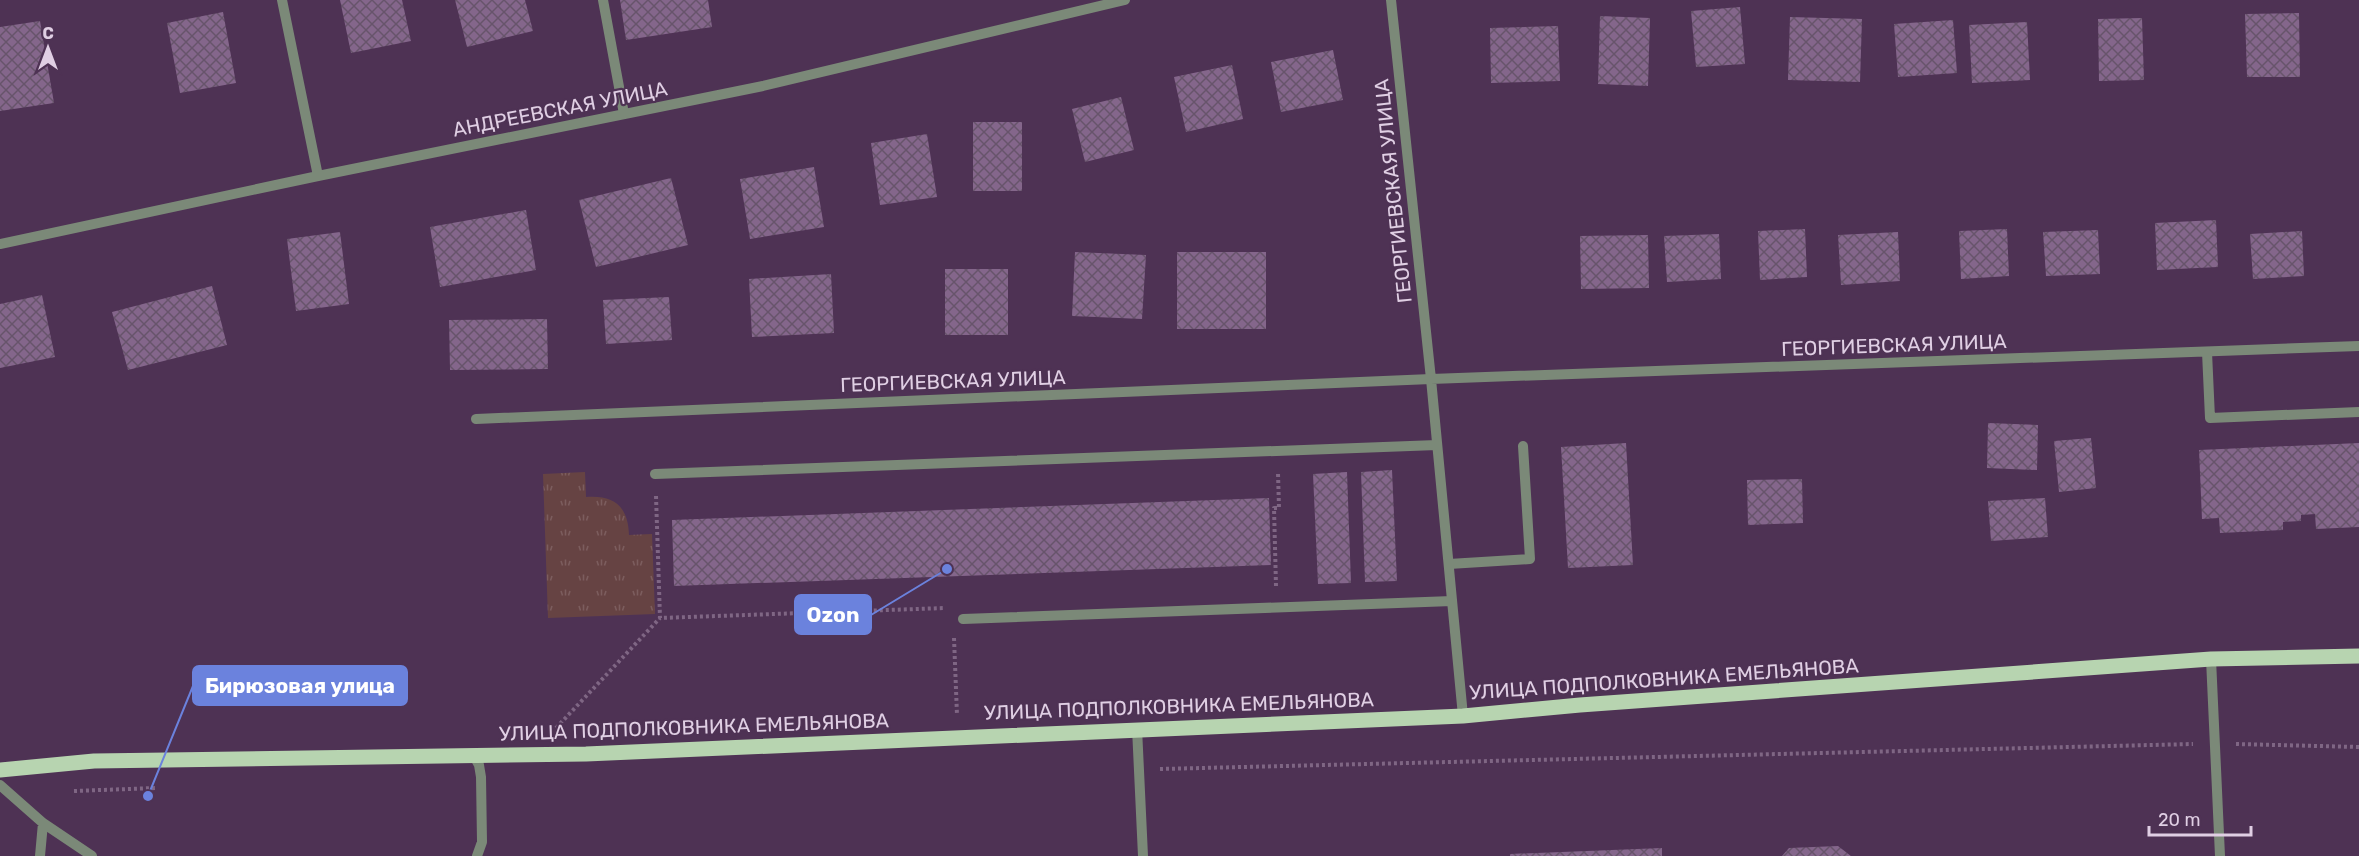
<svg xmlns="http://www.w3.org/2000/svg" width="2359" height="856" font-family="Rubik,sans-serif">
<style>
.grass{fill:url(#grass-tufts)}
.building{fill:url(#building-cross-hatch)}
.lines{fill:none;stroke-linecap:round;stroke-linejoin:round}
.path{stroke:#7f6684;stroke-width:4;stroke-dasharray:3 3;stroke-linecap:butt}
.minor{stroke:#7b8978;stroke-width:10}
.major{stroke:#b7d4b0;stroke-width:15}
.labels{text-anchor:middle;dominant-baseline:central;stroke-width:4.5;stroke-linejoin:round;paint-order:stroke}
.street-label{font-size:20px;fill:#e0cfe4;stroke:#4e3254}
.leader{fill:none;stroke:#6b82dd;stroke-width:2}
.callout-dot{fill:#6b82dd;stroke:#4e3254;stroke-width:2}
.callout{fill:#6b82dd;stroke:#6b82dd;stroke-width:2}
.callout-label{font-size:21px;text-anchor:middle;font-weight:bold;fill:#fff}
</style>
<defs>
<pattern id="grass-tufts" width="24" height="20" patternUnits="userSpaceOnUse" patternTransform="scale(1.5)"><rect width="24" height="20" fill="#664343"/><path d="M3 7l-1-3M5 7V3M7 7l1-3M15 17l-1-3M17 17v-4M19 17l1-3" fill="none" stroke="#7c5d5e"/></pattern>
<pattern id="building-cross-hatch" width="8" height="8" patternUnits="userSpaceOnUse" patternTransform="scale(1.5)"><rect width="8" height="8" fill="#84668b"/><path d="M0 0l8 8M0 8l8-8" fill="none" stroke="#67546b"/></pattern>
</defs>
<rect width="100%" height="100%" fill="#4e3254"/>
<path class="grass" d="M 585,472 L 586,497 C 614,495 628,506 629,535 L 652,534 L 655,614 L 548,618 L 543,474 Z"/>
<path class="building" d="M 340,0 L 402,0 L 411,41 L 351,53 Z
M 455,0 L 525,0 L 533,31 L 467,47 Z
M 620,0 L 708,0 L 712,27 L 626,40 Z
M 1740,7 L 1745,64 L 1696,67 L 1691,11 Z
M 223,12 L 236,83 L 180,93 L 167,23 Z
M 2299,13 L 2300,77 L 2247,77 L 2245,14 Z
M 1600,16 L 1650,18 L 1648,86 L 1598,84 Z
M 1790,17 L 1862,19 L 1860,82 L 1788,80 Z
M 2142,18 L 2144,80 L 2099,81 L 2098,19 Z
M 1953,20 L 1957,73 L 1898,77 L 1894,24 Z
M 40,21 L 54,103 L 0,111 L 0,27 Z
M 2027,22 L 2030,80 L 1972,83 L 1969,25 Z
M 1558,26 L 1560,81 L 1491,83 L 1490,28 Z
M 1333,50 L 1343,100 L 1281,112 L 1271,62 Z
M 1232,65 L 1243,119 L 1186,132 L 1174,77 Z
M 1121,97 L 1134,150 L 1085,162 L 1072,109 Z
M 973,122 L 1022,122 L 1022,191 L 973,191 Z
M 927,134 L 937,197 L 880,205 L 871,143 Z
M 814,167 L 824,227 L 750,239 L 740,179 Z
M 671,178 L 688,245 L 596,267 L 579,200 Z
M 526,210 L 536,270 L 440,287 L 430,227 Z
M 2216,220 L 2218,267 L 2157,270 L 2155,223 Z
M 1805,229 L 1807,277 L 1760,280 L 1758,231 Z
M 2007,229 L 2009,276 L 1961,279 L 1959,231 Z
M 2098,230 L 2100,274 L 2046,276 L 2043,232 Z
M 2302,231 L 2304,276 L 2253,279 L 2250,234 Z
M 340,232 L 349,304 L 296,311 L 287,239 Z
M 1898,232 L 1900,281 L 1841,285 L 1838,235 Z
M 1719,234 L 1721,279 L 1667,282 L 1664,236 Z
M 1648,235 L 1649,288 L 1581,289 L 1580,236 Z
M 1075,252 L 1146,255 L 1142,319 L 1072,316 Z
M 1177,252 L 1266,252 L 1266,329 L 1177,329 Z
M 945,269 L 1008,269 L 1008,335 L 945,335 Z
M 831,274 L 834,333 L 752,337 L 749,279 Z
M 212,286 L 227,345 L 128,370 L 112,312 Z
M 42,295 L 55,357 L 0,368 L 0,304 Z
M 669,297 L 672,340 L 606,344 L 603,300 Z
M 547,319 L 548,369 L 450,370 L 449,320 Z
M 1988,423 L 2038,425 L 2037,470 L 1987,468 Z
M 2091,438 L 2096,488 L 2059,492 L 2054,441 Z
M 1626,443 L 1633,565 L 1568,568 L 1561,447 Z
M 2359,443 L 2359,527 L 2316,529 L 2315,514 L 2301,515 L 2301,521 L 2283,522 L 2283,530 L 2220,533 L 2219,518 L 2202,519 L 2199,450 Z
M 1392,470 L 1397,581 L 1365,582 L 1361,472 Z
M 1347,472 L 1351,583 L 1318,584 L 1313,474 Z
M 1802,479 L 1803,523 L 1748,525 L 1747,480 Z
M 1269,498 L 1271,565 L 674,586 L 672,520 Z
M 2045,498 L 2048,537 L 1991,541 L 1988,501 Z
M 1838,846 L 1851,856 L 1782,856 L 1789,848 Z
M 1662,848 L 1662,856 L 1510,856 L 1510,854 Z"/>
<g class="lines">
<path class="path" d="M 656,496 L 660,618 L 945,608
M 1276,586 L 1274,508 L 1279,508 L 1278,473
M 954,638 L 957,715
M 556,728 L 660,618
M 2236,744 L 2359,747
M 1160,769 L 2193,744
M 74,791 L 156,788"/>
<path class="minor" d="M 282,0 L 318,176
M 603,0 L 624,114
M 1391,0 L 1431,379 L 1463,716
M 0,244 L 318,176 L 763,86 L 1125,0
M 2207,352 L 2210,418 L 2359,412
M 476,419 L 1431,379 L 2359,346
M 655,474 L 1437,445
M 1449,564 L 1530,559 L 1523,446
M 963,619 L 1452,601
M 2211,659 L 2220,856
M 1137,728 L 1143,856
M 474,756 L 479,765 L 481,777 L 482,842 L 477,856
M 0,785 L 43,823 L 92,856
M 40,856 L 43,823"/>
<path class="major" d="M 0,770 L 94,761 L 586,754 L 1463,716 L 1580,705 L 2211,659 L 2359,656"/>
</g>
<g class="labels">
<g class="street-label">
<text transform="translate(560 109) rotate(-11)">АНДРЕЕВСКАЯ УЛИЦА</text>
<text transform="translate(1393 191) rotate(-96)">ГЕОРГИЕВСКАЯ УЛИЦА</text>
<text transform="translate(1894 345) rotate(-2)">ГЕОРГИЕВСКАЯ УЛИЦА</text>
<text transform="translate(953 381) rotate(-2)">ГЕОРГИЕВСКАЯ УЛИЦА</text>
<text transform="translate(1664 679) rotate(-4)">УЛИЦА ПОДПОЛКОВНИКА ЕМЕЛЬЯНОВА</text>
<text transform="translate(1179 706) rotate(-2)">УЛИЦА ПОДПОЛКОВНИКА ЕМЕЛЬЯНОВА</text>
<text transform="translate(694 727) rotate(-2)">УЛИЦА ПОДПОЛКОВНИКА ЕМЕЛЬЯНОВА</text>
</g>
</g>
<path class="leader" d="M947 569L871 615M148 796L193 686"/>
<g class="callout-dot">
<circle cx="947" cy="569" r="6"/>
<circle cx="148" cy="796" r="6"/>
</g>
<g class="callout">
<rect x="795" y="595" width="76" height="39" rx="6"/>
<rect x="193" y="666" width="214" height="39" rx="6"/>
</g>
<g class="callout-label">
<text x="833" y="622">Ozon</text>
<text x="300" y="693">Бирюзовая улица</text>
</g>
<g transform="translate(48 48)" stroke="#4e3254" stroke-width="4.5" paint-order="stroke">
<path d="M0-4.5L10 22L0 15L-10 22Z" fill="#e0cfe4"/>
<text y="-9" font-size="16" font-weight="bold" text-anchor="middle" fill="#e0cfe4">С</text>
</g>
<path d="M2149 826v9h102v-9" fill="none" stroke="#e0cfe4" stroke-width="3"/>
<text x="2158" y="826" font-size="18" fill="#e0cfe4" stroke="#4e3254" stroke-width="4.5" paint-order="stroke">20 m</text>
</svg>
